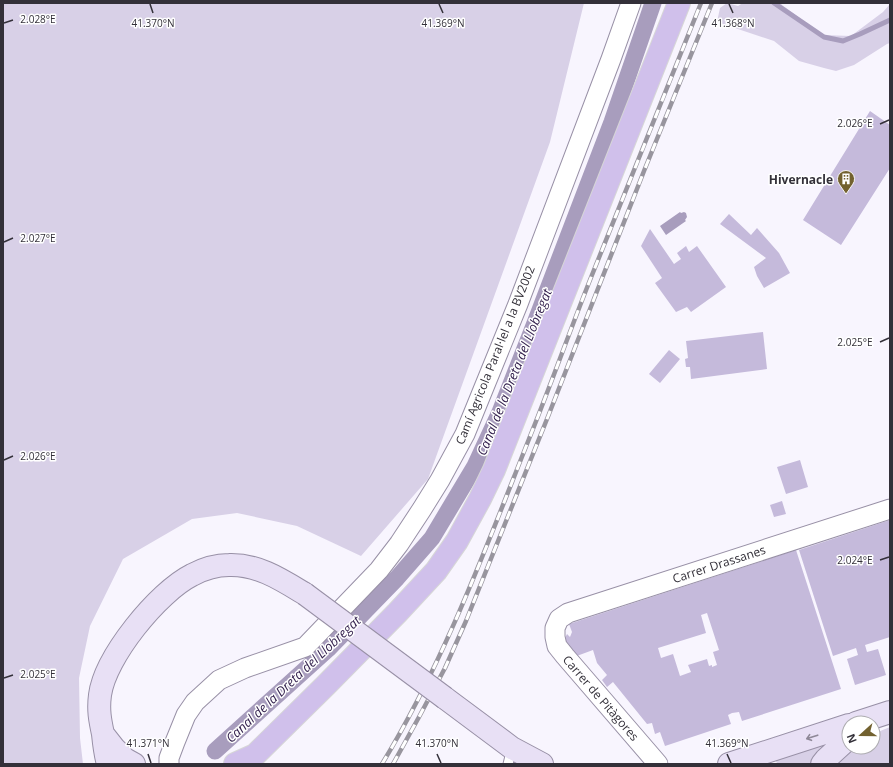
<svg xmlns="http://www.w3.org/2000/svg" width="893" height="767" font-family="'Open Sans',sans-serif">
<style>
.green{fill:#d8d0e7}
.water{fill:#a89dbd}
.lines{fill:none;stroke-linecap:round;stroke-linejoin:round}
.stream{stroke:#a89dbd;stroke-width:5}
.canal{stroke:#a89dbd;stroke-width:17}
.building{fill:#c5badb;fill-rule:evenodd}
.lane-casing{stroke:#9890a6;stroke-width:11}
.street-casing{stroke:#9890a6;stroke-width:21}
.secondary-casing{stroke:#9890a6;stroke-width:24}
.primary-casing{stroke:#d6d6d7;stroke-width:24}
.lane{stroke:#fff;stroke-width:9}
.street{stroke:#fff;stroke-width:19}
.secondary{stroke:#e8e0f5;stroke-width:22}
.primary{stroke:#d0c0eb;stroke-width:22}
.rail-casing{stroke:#98959e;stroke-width:4.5}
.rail{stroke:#fff;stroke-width:3;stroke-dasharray:9;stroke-linecap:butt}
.secondary-bridge-casing{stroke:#9890a6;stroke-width:24;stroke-linecap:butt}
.secondary-bridge{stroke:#e8e0f5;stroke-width:22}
.oneway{stroke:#8e8897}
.ticks{fill:none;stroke:#333039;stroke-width:1.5}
.labels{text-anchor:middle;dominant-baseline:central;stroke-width:3;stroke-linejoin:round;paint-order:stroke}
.poi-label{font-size:12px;font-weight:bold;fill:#333039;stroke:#fff;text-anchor:end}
.street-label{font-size:12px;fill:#333039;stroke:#fff}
.water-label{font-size:13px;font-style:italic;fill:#35234f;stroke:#fff}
.ticks-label{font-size:10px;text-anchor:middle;fill:#333039;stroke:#fff;stroke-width:3;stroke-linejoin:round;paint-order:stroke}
</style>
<rect width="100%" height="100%" fill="#f8f5fe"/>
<path class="green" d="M 3,3 L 584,3 L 550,142 L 428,479 L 361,556 L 297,526 L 237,513 L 192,519 L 123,559 L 90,626 L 79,678 L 80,738 L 83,764 L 3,764 Z
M 727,3 L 738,6 L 743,3 L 781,3 L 782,5 L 823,35 L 851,36 L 883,12 L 890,4 L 890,43 L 887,44 L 854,65 L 836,71 L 824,68 L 799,61 L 774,41 L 717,22 L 720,8 Z
M 890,727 L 890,764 L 834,764 L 851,747 L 873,747 L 873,734 Z
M 826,740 L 826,745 L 810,764 L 780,764 L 777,763 L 775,760 Z"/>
<path class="water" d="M 680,212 L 681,213 L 684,212 L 686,213 L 687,217 L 685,220 L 686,221 L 666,235 L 660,226 Z"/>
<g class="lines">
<path class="stream" d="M 774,3 L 824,37 L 843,41 L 860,34 L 890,20"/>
<path class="canal" d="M 215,751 L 328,649 L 397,578 L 432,538 L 475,466 L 500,412 L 535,323 L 612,122 L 653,3"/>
</g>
<path class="building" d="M 870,111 L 890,125 L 890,168 L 841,245 L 803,220 Z
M 729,214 L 751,235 L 757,228 L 779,253 L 790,273 L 764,288 L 757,276 L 754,267 L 766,258 L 720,224 Z
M 650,229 L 674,264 L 681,259 L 677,253 L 686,246 L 689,252 L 697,246 L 726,287 L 691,312 L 687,307 L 676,312 L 655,283 L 662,278 L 641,246 Z
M 763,332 L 767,369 L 691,379 L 690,367 L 686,367 L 685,359 L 688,358 L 686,341 Z
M 669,350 L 680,359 L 660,383 L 649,374 Z
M 800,460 L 808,487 L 786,494 L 777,467 Z
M 782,501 L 786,514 L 774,517 L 770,505 Z
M 890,520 L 890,637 L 865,645 L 867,652 L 878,649 L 886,675 L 855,685 L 847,659 L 858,655 L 856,648 L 833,656 L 799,550 Z
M 796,550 L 841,689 L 742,721 L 739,712 L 732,713 L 728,715 L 731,724 L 665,746 L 660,732 L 655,734 L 652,723 L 647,724 L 613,682 L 607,687 L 602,680 L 607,675 L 597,663 L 593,650 L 574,657 L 562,644 L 567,634 L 570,637 L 572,632 L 569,624 ZM 707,613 L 719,650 L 713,652 L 717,665 L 712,667 L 712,665 L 709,666 L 707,659 L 688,665 L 691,672 L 680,676 L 673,654 L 661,658 L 658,648 L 706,633 L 701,615 Z"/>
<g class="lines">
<defs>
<path id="lane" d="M 508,764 L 512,748"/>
<path id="street" d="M 169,764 L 169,758 L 175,742 L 186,715 L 195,702 L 219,680 L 245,668 L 305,647 L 379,570 L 399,544 L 422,509 L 440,480 L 465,434 L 518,304 L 611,59 L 631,3
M 658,764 L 565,656 L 557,646 L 555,637 L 555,628 L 559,619 L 568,613 L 890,509"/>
<path id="secondary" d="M 445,698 L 512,748 L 542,764
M 856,723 L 890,712
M 103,734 L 114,748 L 125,759 L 134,764
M 108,764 C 105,754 104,744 103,734 C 100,720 98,710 100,695 C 105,657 158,592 192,575 C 203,569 217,565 229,565 C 258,564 282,580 305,594
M 729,764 L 849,725
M 822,764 L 826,759 L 849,738"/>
<path id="primary" d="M 235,764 L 255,755 L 326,685 L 397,613 L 436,571 L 457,541 L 480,499 L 494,470 L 679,3"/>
</defs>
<use href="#lane" class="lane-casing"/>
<use href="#street" class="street-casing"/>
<use href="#secondary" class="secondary-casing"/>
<use href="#primary" class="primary-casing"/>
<use href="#lane" class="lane"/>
<use href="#street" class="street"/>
<use href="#secondary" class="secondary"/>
<use href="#primary" class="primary"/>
<defs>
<path id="rail" d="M 382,764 C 444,662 485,550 529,439 C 550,387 569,333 590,280 C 627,188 664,96 701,3
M 393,764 L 419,717 L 445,668 L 466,621 L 549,414 L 644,171 L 712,3"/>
</defs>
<use href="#rail" class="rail-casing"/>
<use href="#rail" class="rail"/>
<defs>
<path id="secondary-bridge" d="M 305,594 L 445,698"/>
</defs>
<use href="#secondary-bridge" class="secondary-bridge-casing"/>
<use href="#secondary-bridge" class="secondary-bridge"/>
</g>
<defs><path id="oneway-shaft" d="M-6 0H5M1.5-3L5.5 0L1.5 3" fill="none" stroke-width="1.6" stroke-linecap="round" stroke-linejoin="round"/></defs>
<use class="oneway" href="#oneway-shaft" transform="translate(812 737) rotate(162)"/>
<path class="ticks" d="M 150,4 L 153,13M 439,4 L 443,13M 729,4 L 733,13M 4,23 L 13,20M 880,124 L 889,120M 4,242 L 13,238M 880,342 L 889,338M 4,460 L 13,456M 880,560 L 889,557M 4,678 L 13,675M 148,754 L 151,763M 437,754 L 441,763M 727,754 L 731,763"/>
<defs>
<symbol id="building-pin" viewBox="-11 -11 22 30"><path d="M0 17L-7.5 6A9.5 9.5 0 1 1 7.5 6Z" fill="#72612f" stroke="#fff"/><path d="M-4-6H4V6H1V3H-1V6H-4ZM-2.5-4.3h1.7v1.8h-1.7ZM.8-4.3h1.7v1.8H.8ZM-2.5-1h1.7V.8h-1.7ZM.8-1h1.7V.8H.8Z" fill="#fff"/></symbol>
</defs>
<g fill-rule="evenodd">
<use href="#building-pin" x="836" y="169" width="20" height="27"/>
</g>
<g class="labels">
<g class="poi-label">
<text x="833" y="179">Hivernacle</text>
</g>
<g class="street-label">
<text transform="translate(495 355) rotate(-68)">Camí Agricola Paral·lel a la BV2002</text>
<text transform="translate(719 564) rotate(-18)">Carrer Drassanes</text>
<text transform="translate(601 698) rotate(49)">Carrer de Pitàgores</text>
</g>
<g class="water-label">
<text transform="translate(514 372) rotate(-68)">Canal de la Dreta del Llobregat</text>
<text transform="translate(293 679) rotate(-43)">Canal de la Dreta del Llobregat</text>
</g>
</g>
<g class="ticks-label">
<text x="38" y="23">2.028°E</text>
<text x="153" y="27">41.370°N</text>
<text x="443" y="27">41.369°N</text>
<text x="733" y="27">41.368°N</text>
<text x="855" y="127">2.026°E</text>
<text x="38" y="242">2.027°E</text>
<text x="855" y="346">2.025°E</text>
<text x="38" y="460">2.026°E</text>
<text x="855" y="564">2.024°E</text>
<text x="38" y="678">2.025°E</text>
<text x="148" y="747">41.371°N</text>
<text x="437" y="747">41.370°N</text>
<text x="727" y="747">41.369°N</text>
</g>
<rect width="893" height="767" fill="none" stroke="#333039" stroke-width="8"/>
<g transform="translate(861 735) rotate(249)"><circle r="19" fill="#ffffff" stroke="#adacb0"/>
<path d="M0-3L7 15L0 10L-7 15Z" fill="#72612f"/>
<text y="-6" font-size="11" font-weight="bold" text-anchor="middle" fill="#333039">N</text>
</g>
</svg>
